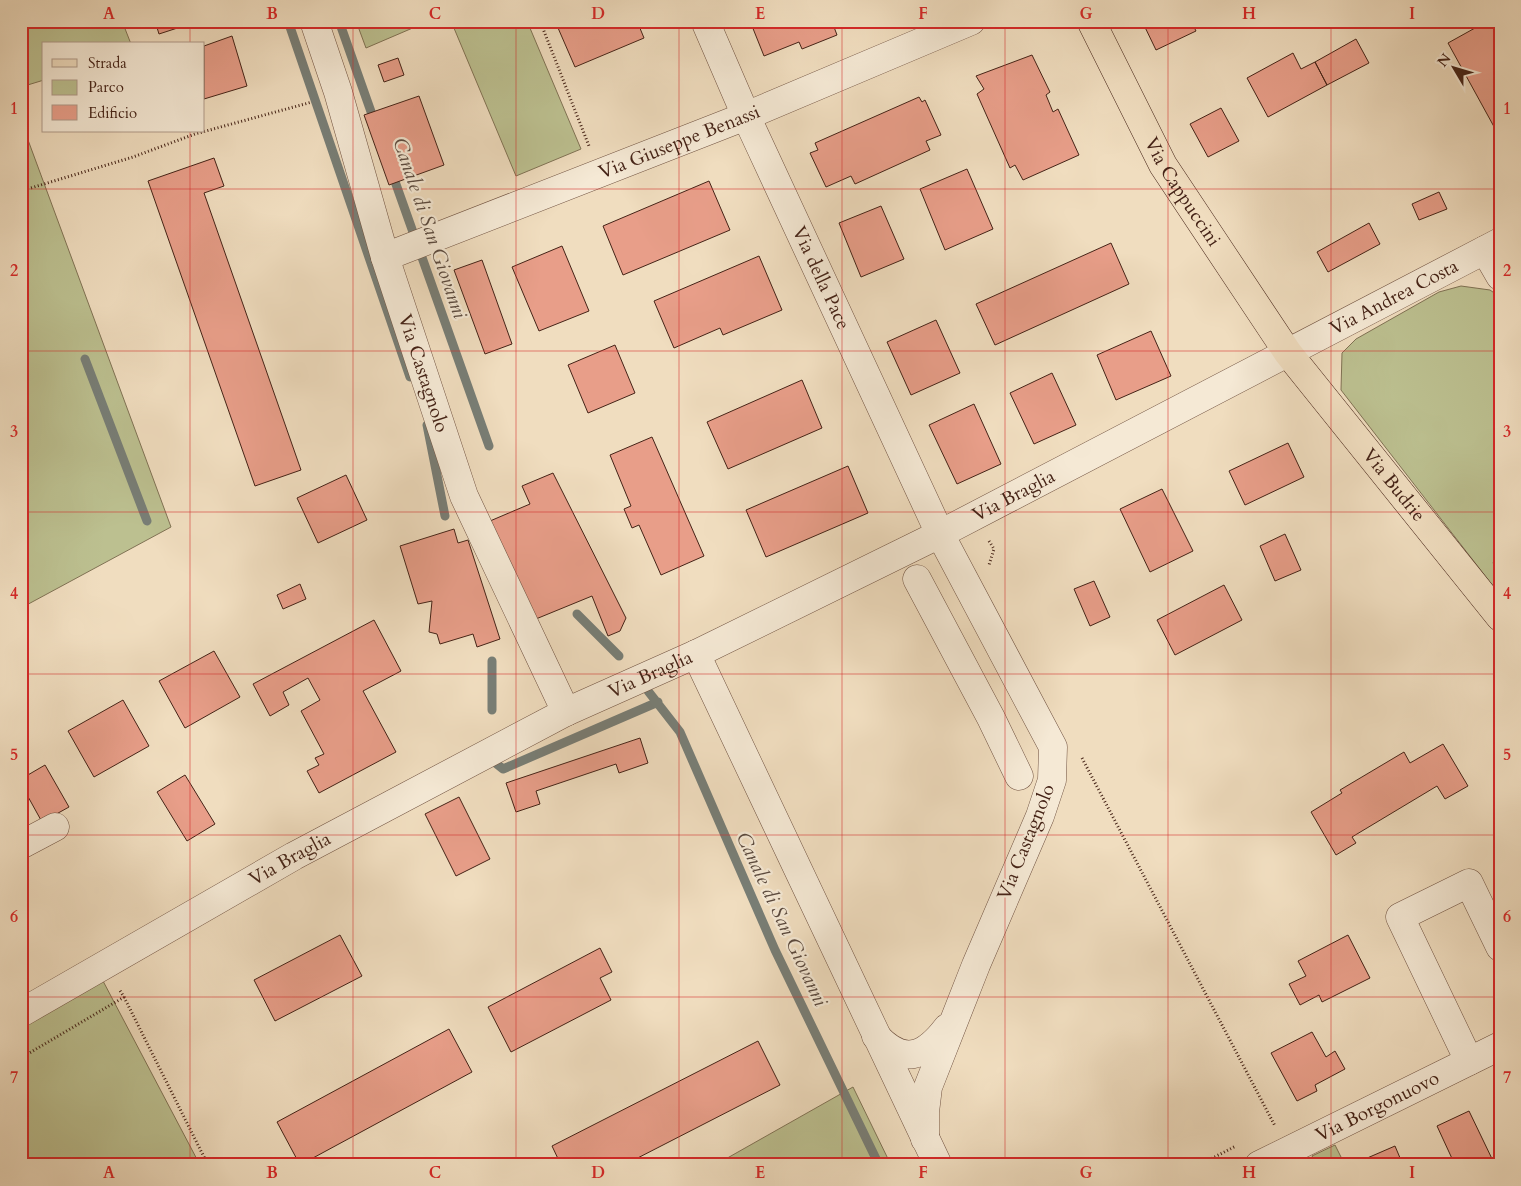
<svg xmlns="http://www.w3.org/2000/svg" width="1521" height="1186" font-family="Cardo,serif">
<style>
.green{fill:#bcc090;stroke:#807254}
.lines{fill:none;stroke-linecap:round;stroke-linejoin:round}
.stream{stroke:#787e76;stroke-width:9}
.building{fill:#e89e89;stroke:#452317}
.minor-casing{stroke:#705241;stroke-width:29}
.major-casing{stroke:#452317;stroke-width:29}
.path{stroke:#452317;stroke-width:3;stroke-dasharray:1 2.5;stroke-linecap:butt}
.minor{stroke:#f5e9d5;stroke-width:28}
.major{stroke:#f0ddbf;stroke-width:28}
.grid{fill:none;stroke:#d62828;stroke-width:1;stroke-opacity:0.55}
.labels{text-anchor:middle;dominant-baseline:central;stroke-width:4.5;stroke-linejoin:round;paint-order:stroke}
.street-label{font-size:19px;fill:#452317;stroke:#f5e9d5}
.water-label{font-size:20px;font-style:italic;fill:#5a493e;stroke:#f5e9d5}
.neatline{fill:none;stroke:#d62828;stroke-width:2}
.grid-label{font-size:16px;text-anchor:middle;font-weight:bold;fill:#d62828}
</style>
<rect width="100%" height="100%" fill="#f0ddbf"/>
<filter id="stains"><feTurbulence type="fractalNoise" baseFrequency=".004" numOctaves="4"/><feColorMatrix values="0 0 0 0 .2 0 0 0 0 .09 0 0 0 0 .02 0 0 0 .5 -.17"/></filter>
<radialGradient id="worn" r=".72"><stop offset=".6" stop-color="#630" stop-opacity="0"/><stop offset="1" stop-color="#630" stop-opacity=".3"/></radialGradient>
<path class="green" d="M 21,21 L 122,21 L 131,44 L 44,44 L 44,80 L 21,87 Z
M 356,21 L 429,21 L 366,48 Z
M 451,21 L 527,21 L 581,149 L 516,176 Z
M 21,121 L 171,527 L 21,608 Z
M 1461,286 L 1490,290 L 1500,297 L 1500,548 L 1493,563 L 1500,572 L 1500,595 L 1341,390 L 1342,353 L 1356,339 L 1439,292 Z
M 93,962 L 200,1165 L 21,1165 L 21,1004 Z
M 853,1087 L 891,1165 L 715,1165 Z
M 1335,1145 L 1345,1165 L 1317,1165 L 1312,1156 Z"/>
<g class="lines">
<path class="stream" d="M 288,21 L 410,377
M 339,21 L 375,123
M 392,173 L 489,446
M 85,359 L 147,521
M 427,425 L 445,516
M 577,614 L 619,656
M 648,691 L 680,732 L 775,950 L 879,1165
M 492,710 L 492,661
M 493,761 L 503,769 L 658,702"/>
</g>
<path class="building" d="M 155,21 L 199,21 L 159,34 Z
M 555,21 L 637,21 L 644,38 L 575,67 Z
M 750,21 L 847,21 L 834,27 L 837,35 L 802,49 L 799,42 L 764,56 Z
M 1142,21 L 1191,21 L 1196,31 L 1156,50 Z
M 1471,21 L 1500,21 L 1500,133 L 1498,134 L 1448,43 L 1475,28 Z
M 232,36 L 247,86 L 204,99 L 204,46 Z
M 1356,39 L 1369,63 L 1327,85 L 1315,62 Z
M 1293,53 L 1301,69 L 1315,62 L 1327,85 L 1268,117 L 1247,78 Z
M 1032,55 L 1050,92 L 1046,95 L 1053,112 L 1058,109 L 1079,155 L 1023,180 L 1015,165 L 1010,168 L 977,94 L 984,89 L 976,76 Z
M 398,58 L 404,75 L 384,82 L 378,65 Z
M 419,96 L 444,165 L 389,185 L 364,115 Z
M 919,97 L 922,102 L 925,100 L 941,135 L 926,141 L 930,150 L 855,184 L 851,176 L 826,187 L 810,153 L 818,150 L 815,143 Z
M 1221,108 L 1239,141 L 1208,157 L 1190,124 Z
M 214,158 L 224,186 L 204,193 L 301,470 L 255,486 L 148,181 Z
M 967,169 L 993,229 L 945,250 L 920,189 Z
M 709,181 L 730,230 L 623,275 L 603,226 Z
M 1439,192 L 1447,209 L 1419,220 L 1412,204 Z
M 881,206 L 904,259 L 861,277 L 839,223 Z
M 1369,223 L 1380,244 L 1328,272 L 1317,252 Z
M 1111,243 L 1129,284 L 995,345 L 976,304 Z
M 562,246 L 589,311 L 539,331 L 512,267 Z
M 759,256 L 782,310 L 723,335 L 720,328 L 674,348 L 654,301 Z
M 482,260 L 512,344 L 485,354 L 454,270 Z
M 936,320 L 960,373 L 911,395 L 887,342 Z
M 1151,331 L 1171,376 L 1116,400 L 1097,355 Z
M 615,345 L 635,393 L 588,413 L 568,365 Z
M 1052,373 L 1076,425 L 1034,444 L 1010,393 Z
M 802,380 L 822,428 L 728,469 L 707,422 Z
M 974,404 L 1001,464 L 957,484 L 929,425 Z
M 652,437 L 704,556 L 661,575 L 639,525 L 632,528 L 624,509 L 631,506 L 610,455 Z
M 1288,443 L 1304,477 L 1245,505 L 1229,471 Z
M 848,466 L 868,513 L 766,557 L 746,510 Z
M 553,473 L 626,618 L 620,631 L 608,636 L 592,596 L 531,621 L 490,521 L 530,504 L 522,486 Z
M 346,475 L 367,520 L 318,543 L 297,498 Z
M 1162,489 L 1193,551 L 1150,572 L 1120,509 Z
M 454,529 L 458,543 L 468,540 L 500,639 L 477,647 L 473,634 L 440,644 L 437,634 L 429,632 L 432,601 L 418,604 L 400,546 Z
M 1285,534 L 1301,570 L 1275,581 L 1260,546 Z
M 1094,581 L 1110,617 L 1090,626 L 1074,589 Z
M 300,584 L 306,599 L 283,609 L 277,595 Z
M 1224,585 L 1242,620 L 1175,655 L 1157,620 Z
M 374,620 L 401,671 L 363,691 L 396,752 L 319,793 L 307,771 L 319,765 L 315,758 L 324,754 L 301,711 L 320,700 L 308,678 L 283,692 L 289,705 L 270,716 L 253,684 Z
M 214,651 L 240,697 L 185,728 L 159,681 Z
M 123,700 L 149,746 L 94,777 L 68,731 Z
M 640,738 L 648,763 L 619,773 L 616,764 L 536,791 L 540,804 L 516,812 L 506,783 Z
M 1443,744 L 1468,786 L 1445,799 L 1437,786 L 1352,837 L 1356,843 L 1336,855 L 1311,812 L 1342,793 L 1340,790 L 1404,752 L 1410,763 Z
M 45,765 L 69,807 L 42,822 L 21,784 L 21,779 Z
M 185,775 L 215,824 L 187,841 L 157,792 Z
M 459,797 L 490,859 L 456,876 L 425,814 Z
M 340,935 L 362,976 L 275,1021 L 254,980 Z
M 1348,935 L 1370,978 L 1322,1002 L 1319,995 L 1300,1005 L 1289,984 L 1306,976 L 1298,961 Z
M 600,948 L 612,972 L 600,978 L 611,1000 L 511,1052 L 488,1007 Z
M 449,1029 L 472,1072 L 300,1165 L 277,1122 Z
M 1312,1032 L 1326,1057 L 1335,1051 L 1345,1069 L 1315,1085 L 1317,1091 L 1297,1101 L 1271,1053 Z
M 758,1041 L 780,1085 L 624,1165 L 561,1165 L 552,1146 Z
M 1469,1111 L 1495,1165 L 1455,1165 L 1437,1126 Z
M 1395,1146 L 1403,1165 L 1359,1165 L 1358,1162 Z"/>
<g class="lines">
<defs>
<g id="minor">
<path id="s1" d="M 314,21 L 338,92 L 385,257 L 464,496 L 566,712"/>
<path id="s2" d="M 705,21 L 746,116 L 940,534 L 1053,747 L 1052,780 L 1040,816 L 976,965 L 928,1087 L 925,1112 L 925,1139"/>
<path d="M 1485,250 L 1500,276"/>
<path id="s3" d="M 385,257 L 746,116 L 971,21"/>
<path d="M 917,579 L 991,718 L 1019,776"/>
<path d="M 696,654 L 938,1165"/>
<path d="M 21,845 L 55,827"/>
<path id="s4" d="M 21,1013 L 294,856 L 566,712 L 696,654 L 940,534 L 1500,242"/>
<path d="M 876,1036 C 903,1065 924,1058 947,1028"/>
<path d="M 1469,1061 L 1400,917 L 1469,883 L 1500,947"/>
<path id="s5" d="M 1259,1165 L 1500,1046"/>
</g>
<g id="major">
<path id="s6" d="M 1091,21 L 1163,165 L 1288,353 L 1500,617"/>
</g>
</defs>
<use href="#minor" class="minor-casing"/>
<use href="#major" class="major-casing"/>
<path class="path" d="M 540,21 L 589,146
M 21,191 L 133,157 L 195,134 L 312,102
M 989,541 L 994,549 L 989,565
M 1082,758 L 1275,1126
M 124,997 L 208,1165
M 21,1058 L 124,997 L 119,989
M 1199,1165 L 1236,1146"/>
<use href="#minor" class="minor"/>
<use href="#major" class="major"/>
</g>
<path class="grid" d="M 190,21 L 190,44M 353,21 L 353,1165M 516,21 L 516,1165M 679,21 L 679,1165M 842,21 L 842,1165M 1005,21 L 1005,1165M 1168,21 L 1168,1165M 1331,21 L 1331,1165M 190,131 L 190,1165M 21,189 L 1500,189M 21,351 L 1500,351M 21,512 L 1500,512M 21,674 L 1500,674M 21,835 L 1500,835M 21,997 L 1500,997"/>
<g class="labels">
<g class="street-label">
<text stroke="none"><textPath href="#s3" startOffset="316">Via Giuseppe Benassi</textPath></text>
<text stroke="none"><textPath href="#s6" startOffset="194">Via Cappuccini</textPath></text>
<text stroke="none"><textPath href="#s2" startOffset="282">Via della Pace</textPath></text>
<text stroke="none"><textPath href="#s4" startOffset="1549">Via Andrea Costa</textPath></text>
<text stroke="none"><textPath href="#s1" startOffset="369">Via Castagnolo</textPath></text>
<text stroke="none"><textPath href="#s6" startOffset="556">Via Budrie</textPath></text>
<text stroke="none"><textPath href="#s4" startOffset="1120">Via Braglia</textPath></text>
<text stroke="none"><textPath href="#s4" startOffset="715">Via Braglia</textPath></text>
<text transform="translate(1026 842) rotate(-68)">Via Castagnolo</text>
<text stroke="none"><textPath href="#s4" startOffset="310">Via Braglia</textPath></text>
<text stroke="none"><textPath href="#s5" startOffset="132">Via Borgonuovo</textPath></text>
</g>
<g class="water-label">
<text transform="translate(430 228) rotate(71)">Canale di San Giovanni</text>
<text transform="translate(782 919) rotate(65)">Canale di San Giovanni</text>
</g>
</g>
<rect width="1521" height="1186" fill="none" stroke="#f0ddbf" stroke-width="55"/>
<rect x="42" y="42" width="162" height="90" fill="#f5e9d5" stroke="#af9a89"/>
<rect x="52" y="59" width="25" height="8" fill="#f0ddbf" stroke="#af9a89"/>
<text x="88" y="68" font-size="15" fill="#452317">Strada</text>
<rect x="52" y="80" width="25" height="15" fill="#bcc090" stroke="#af9a89"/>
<text x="88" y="92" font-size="15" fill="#452317">Parco</text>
<rect x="52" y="105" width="25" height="15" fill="#e89e89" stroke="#af9a89"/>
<text x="88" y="118" font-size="15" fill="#452317">Edificio</text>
<g transform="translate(1454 68) rotate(308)" stroke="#f5e9d5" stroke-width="4" paint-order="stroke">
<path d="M0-4L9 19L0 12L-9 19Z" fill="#452317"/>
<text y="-8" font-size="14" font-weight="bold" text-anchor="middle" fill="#452317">N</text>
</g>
<rect x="28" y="28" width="1466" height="1130" class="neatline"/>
<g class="grid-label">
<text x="109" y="19">A</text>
<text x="272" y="19">B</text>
<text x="435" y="19">C</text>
<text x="598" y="19">D</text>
<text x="760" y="19">E</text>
<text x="923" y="19">F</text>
<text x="1086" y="19">G</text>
<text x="1249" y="19">H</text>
<text x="1412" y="19">I</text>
<text x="14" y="114">1</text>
<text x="1507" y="114">1</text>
<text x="14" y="276">2</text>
<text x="1507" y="276">2</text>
<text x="14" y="437">3</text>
<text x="1507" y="437">3</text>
<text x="14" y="599">4</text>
<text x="1507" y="599">4</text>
<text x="14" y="760">5</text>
<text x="1507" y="760">5</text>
<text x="14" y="922">6</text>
<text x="1507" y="922">6</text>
<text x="14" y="1083">7</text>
<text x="1507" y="1083">7</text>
<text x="109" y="1178">A</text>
<text x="272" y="1178">B</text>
<text x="435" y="1178">C</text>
<text x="598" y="1178">D</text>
<text x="760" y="1178">E</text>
<text x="923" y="1178">F</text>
<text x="1086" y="1178">G</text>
<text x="1249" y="1178">H</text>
<text x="1412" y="1178">I</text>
</g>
<rect width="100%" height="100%" filter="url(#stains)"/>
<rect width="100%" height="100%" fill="url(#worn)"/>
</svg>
